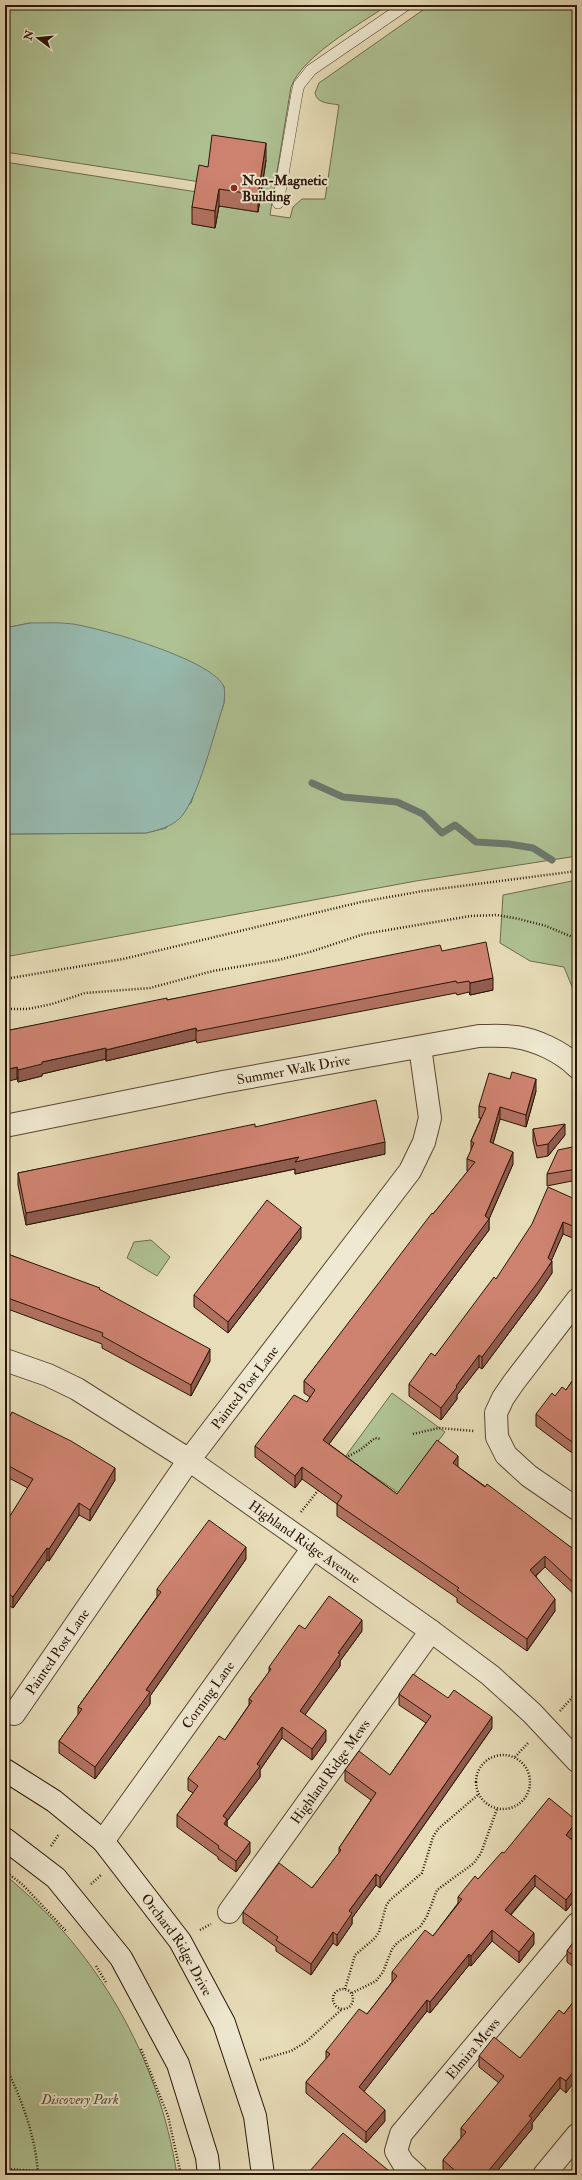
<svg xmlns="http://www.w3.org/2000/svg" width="582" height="2180" font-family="'IM FELL Double Pica',serif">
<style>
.green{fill:#afc293;stroke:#6c6c4e}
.water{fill:#97bbb1;stroke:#6b796d}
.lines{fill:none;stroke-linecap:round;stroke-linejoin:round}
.stream{stroke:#6b796d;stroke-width:7}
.lane-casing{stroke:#594734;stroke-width:12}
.street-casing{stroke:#594734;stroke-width:24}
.secondary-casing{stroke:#2a1508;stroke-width:24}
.path{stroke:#2a1508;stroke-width:2.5;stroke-dasharray:1 2;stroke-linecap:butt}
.lane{stroke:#efe9d1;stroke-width:11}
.street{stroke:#efe9d1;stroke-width:22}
.secondary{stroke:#efe9d1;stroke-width:22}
.wall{fill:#b17160;stroke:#2a1508}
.shaded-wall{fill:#905c4e;stroke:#2a1508}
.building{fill:#ce8370;stroke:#2a1508}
.poi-dot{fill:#8f2418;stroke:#efe9d1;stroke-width:1.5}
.labels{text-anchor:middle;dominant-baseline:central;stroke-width:4;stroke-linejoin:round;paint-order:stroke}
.poi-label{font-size:14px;font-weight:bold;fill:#2a1508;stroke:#efe9d1;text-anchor:start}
.street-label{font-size:14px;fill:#2a1508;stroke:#efe9d1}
.park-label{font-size:14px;font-style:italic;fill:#524932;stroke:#efe9d1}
</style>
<rect width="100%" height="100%" fill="#e7ddb8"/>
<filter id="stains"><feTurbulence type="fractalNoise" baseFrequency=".005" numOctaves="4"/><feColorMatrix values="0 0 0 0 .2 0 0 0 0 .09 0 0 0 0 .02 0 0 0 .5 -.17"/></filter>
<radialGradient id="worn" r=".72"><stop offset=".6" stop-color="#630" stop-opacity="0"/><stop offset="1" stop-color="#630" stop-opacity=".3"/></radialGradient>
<path class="green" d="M 5,5 L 388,5 C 360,24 302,56 291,87 L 273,196 L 261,194 L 266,160 L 207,183 L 5,152 Z
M 430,5 L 577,5 L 577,856 L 416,881 L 5,957 L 5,834 L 146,833 L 166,828 L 191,803 L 224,703 L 224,686 L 30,623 L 5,628 L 5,162 L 197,192 L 192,224 L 215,228 L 219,206 L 258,212 L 260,200 L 272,202 L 270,215 L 290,218 L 293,207 L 302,199 L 325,199 L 339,105 C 330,103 317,104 315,93 L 319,83 Z
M 577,880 L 577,999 L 564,967 L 530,961 L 500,943 L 503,895 Z
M 151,1240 L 170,1257 L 157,1276 L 127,1258 L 134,1242 Z
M 392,1393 L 445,1432 L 399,1493 L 345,1457 Z
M 5,1875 C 97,1950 159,2058 177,2175 L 5,2175 Z"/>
<path class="water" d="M 30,623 C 44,623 59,622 73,624 C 104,629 209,659 223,685 C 226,690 224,698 224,703 C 215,730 198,800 180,818 C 171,827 158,830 146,833 L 5,834 L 5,628 Z"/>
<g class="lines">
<path class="stream" d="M 312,783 L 343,797 L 397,802 L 423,814 L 442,833 L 455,825 L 476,842 L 509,844 L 533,848 L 552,860"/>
<defs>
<path id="lane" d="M 278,203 L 297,93 L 299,85 L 311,70 L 406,5"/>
<g id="street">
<path id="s1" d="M 5,1126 L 223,1082 L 479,1036 C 491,1036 504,1035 516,1037 C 537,1040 562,1052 577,1067"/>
<path d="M 577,1300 L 514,1382 L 503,1398 L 496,1413 L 497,1437 L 506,1455 L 529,1476 L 577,1509"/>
<path id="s2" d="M 5,1360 L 48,1375 L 77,1389 L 189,1460 L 431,1631 L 490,1675 L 532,1713 L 577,1761"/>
<path id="s3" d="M 14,1714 L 189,1460 L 410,1171 L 424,1142 L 430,1118 L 420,1047"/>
<path id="s4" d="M 103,1841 L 313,1548"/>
<path id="s5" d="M 229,1912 L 431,1631"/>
<path id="s6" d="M 416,2175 L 403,2163 L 396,2151 L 401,2134 L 577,1924"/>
<path d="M 544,2175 L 577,2135"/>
</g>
<g id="secondary">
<path id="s7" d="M 5,1770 L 54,1801 L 103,1841 L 180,1941 L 224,2023 L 255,2116 L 263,2175"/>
<path d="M 5,1839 L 56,1878 L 121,1958 L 178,2064 L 207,2157 L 209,2175"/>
</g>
</defs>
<use href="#lane" class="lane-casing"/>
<use href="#street" class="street-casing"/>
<use href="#secondary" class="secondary-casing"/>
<path class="path" d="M 5,979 L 123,959 L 361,902 L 423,891 L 577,871
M 5,1009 L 28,1009 L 52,1004 L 85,993 L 150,988 L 213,971 L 278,960 L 310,952 L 364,934 L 471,916 L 497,915 L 519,919 L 546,926 L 577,939
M 413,1434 L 439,1428 L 474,1431
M 343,1459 L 360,1450 L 375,1438 L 381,1439
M 301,1512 L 320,1488
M 560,1711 L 577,1692
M476 1782a27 27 0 1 1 54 0a27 27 0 1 1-54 0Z
M 515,1757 L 528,1743
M 51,1846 L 59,1834
M 5,1871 L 23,1885 L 67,1932
M 91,1884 L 101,1875
M 200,1930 L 211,1924
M 96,1966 L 107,1984
M333 1999a10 10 0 1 1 20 0a10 10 0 1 1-20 0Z
M 345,1989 L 355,1955 L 375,1938 L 379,1932 L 386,1906 L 390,1900 L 422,1873 L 433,1837 L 438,1829 L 479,1794
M 352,1993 L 376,1981 L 383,1972 L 392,1949 L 397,1943 L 420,1927 L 427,1916 L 437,1890 L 474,1863 L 481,1853 L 497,1809
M 141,2049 L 168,2116 L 181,2175
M 260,2060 L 291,2051 L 306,2042 L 342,2009
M 5,2066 C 22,2099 36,2138 38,2175
M 5,2169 L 38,2171"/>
<use href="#lane" class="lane"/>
<use href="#street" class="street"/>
<use href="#secondary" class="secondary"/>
</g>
<path class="wall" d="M 266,160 L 258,212 L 219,206 L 215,228 L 192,224 L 192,207 L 208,167 Z
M 442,951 L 493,990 L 470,995 L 469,992 L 457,995 L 456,993 L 197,1043 L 196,1040 L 106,1061 L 106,1059 L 42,1074 L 42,1076 L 18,1082 L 5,1031 L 167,1000 Z
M 536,1091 L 526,1127 L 500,1119 L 493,1143 L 513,1164 L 489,1219 L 489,1230 L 329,1444 L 397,1494 L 458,1467 L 576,1551 L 577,1550 L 577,1597 L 545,1567 L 536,1576 L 555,1611 L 527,1651 L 457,1602 L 457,1598 L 337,1516 L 337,1504 L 302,1479 L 295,1488 L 255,1457 L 255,1446 L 307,1402 L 310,1397 L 304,1393 L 304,1381 L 433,1214 L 468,1171 L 467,1171 L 467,1159 L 471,1151 L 471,1141 L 481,1118 L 479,1118 L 479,1106 Z
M 255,1127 L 385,1154 L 295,1174 L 295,1169 L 26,1225 L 18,1185 L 18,1173 Z
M 533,1129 L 565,1135 L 548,1156 L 537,1158 L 533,1141 Z
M 577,1146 L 577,1180 L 547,1186 L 547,1174 Z
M 577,1200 L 575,1239 L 563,1234 L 551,1260 L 552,1273 L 538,1294 L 482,1369 L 479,1367 L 457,1395 L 457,1399 L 441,1420 L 409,1396 L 409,1384 L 435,1356 L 496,1279 Z
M 301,1238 L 228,1333 L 194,1307 L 194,1295 Z
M 5,1253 L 100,1290 L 210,1361 L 191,1396 L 102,1348 L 102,1344 L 5,1308 Z
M 577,1374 L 577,1456 L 568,1450 L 536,1426 L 536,1414 L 555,1396 L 566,1390 Z
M 5,1426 L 115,1480 L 90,1521 L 79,1515 L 49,1561 L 47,1560 L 13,1608 L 5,1603 L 5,1524 L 28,1488 L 5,1476 Z
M 246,1559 L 150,1696 L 150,1704 L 95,1779 L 59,1753 L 59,1741 L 78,1715 L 78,1707 L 157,1597 L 157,1589 Z
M 305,1629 L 362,1631 L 340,1661 L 340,1666 L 305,1714 L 326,1741 L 312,1760 L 282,1738 L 260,1770 L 260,1777 L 227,1821 L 227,1826 L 250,1853 L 236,1872 L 218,1859 L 218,1857 L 177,1827 L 177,1815 L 193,1793 L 188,1790 L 188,1778 L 225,1740 L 249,1705 L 249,1699 L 269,1672 L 269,1667 Z
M 399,1694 L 492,1728 L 380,1888 L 376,1885 L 352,1918 L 352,1924 L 337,1946 L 333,1943 L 311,1975 L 276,1951 L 276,1947 L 243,1923 L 243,1912 L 312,1888 L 339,1853 L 339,1848 L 371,1800 L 345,1781 L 345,1770 L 390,1775 L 426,1723 L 399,1705 Z
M 577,1832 L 571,1839 L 577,1844 L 577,1897 L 566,1911 L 535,1886 L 511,1915 L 534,1944 L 519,1963 L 492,1941 L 471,1966 L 469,1965 L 430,2013 L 427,2011 L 364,2091 L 385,2121 L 366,2143 L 306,2093 L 306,2082 L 326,2059 L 326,2051 L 367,2014 L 392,1982 L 392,1972 L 433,1936 L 458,1903 L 458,1897 L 478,1879 L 504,1853 Z
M 577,1937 L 577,1970 L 567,1962 L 567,1951 Z
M 577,1997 L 566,2093 L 560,2088 L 532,2123 L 532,2129 L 494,2175 L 447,2175 L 443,2172 L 443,2160 L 461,2138 L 461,2128 L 499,2083 L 479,2067 L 479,2056 L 520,2058 L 564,2014 Z"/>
<path class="shaded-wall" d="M 266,143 L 266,160 L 258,212 L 258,195 Z
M 219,189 L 219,206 L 215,228 L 215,211 Z
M 493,978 L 493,990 L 470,995 L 470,983 Z
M 196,1028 L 196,1040 L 106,1061 L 106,1050 Z
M 106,1048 L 106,1059 L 42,1074 L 42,1076 L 18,1082 L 18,1070 L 42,1062 Z
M 17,1067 L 17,1079 L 5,1082 L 5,1070 Z
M 536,1079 L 536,1091 L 526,1127 L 526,1115 Z
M 500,1107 L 500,1119 L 490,1154 L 490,1142 Z
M 565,1124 L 565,1135 L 548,1156 L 548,1144 Z
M 385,1142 L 385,1154 L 295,1174 L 295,1169 L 26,1225 L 26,1213 L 299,1157 Z
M 513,1152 L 513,1164 L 489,1219 L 489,1230 L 323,1452 L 323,1440 L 485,1216 Z
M 563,1222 L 563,1234 L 549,1266 L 552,1261 L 552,1273 L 538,1294 L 482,1369 L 482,1357 L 548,1258 Z
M 577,1222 L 577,1234 L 575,1239 L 575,1227 Z
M 301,1227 L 301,1238 L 228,1333 L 228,1322 Z
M 210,1349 L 210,1361 L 191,1396 L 191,1385 Z
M 479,1355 L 479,1367 L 457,1395 L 457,1399 L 441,1420 L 441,1408 L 456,1386 Z
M 458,1456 L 458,1468 L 453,1463 Z
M 302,1467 L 302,1479 L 295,1488 L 295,1476 Z
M 115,1468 L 115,1480 L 90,1521 L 90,1510 Z
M 79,1503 L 79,1515 L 49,1561 L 49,1549 Z
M 246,1547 L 246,1559 L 150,1696 L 150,1704 L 95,1779 L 95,1767 L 146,1690 Z
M 47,1548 L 47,1560 L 13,1608 L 13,1597 Z
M 545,1556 L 545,1567 L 530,1581 L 530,1570 Z
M 555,1599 L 555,1611 L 527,1651 L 527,1639 Z
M 362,1620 L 362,1631 L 340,1661 L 340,1666 L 300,1722 L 300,1711 L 338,1653 Z
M 492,1717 L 492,1728 L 380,1888 L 380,1877 Z
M 282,1727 L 282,1738 L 260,1770 L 260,1777 L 227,1821 L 227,1830 L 224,1835 L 223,1816 L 257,1764 Z
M 326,1730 L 326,1741 L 312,1760 L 312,1749 Z
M 577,1821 L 577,1832 L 566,1845 L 566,1835 Z
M 250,1842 L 250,1853 L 236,1872 L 236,1861 Z
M 376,1874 L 376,1885 L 352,1918 L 352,1924 L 337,1946 L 337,1935 L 349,1911 Z
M 535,1875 L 535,1886 L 505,1921 L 505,1910 Z
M 577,1886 L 577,1897 L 566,1911 L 566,1900 Z
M 492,1930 L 492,1941 L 471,1966 L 471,1956 Z
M 333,1932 L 333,1943 L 311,1975 L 311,1964 Z
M 534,1933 L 534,1944 L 519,1963 L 519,1952 Z
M 469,1954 L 469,1965 L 430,2013 L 430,2002 Z
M 427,2000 L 427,2011 L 359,2098 L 359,2087 Z
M 577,2067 L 577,2078 L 566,2093 L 566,2081 Z
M 560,2077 L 560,2088 L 532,2123 L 532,2129 L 494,2175 L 485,2175 L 529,2116 Z
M 385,2110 L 385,2121 L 366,2143 L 366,2132 Z"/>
<path class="building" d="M 212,135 L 266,143 L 258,195 L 219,189 L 215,211 L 192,207 L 199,165 L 208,167 Z
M 486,942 L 493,978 L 470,983 L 469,981 L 457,983 L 456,981 L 197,1031 L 196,1028 L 106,1050 L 106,1048 L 42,1062 L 42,1064 L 18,1070 L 17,1067 L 5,1070 L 5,1031 L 167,998 L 167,1000 L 440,945 L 442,951 Z
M 512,1072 L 536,1079 L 526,1115 L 500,1107 L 490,1142 L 513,1152 L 485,1216 L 489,1219 L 323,1440 L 397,1494 L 437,1440 L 458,1456 L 453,1463 L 485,1487 L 487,1484 L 576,1551 L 577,1550 L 577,1586 L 545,1556 L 530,1570 L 555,1599 L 527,1639 L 457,1590 L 459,1588 L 337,1504 L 342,1496 L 302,1467 L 295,1476 L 255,1446 L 294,1395 L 307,1402 L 315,1390 L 304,1381 L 432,1213 L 433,1214 L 475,1162 L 467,1159 L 474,1143 L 471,1141 L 486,1108 L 479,1106 L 489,1073 L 510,1079 Z
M 376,1100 L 385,1142 L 295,1162 L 299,1157 L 26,1213 L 18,1173 L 255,1124 L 255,1127 Z
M 565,1124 L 548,1144 L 537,1146 L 533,1129 Z
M 577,1146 L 577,1169 L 547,1174 L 558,1150 Z
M 548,1187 L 577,1200 L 577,1222 L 575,1227 L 563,1222 L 548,1258 L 552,1261 L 538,1282 L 482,1357 L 479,1355 L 456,1386 L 457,1387 L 441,1408 L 409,1384 L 431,1353 L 435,1356 L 494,1277 L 496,1279 L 532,1224 Z
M 267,1200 L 301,1227 L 228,1322 L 194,1295 Z
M 5,1253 L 100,1288 L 99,1289 L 210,1349 L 191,1385 L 102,1336 L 103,1333 L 5,1297 Z
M 577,1374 L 577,1445 L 568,1439 L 536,1414 L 552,1393 L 555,1396 L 562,1387 L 566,1390 Z
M 12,1412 L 71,1441 L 115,1468 L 90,1510 L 79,1503 L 49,1549 L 47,1548 L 13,1597 L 5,1591 L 5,1524 L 33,1479 L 5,1464 L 5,1426 Z
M 209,1520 L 246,1547 L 146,1690 L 150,1692 L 95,1767 L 59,1741 L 82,1709 L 78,1707 L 161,1592 L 157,1589 Z
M 329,1596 L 362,1620 L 338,1653 L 340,1654 L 300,1711 L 326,1730 L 312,1749 L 282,1727 L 257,1764 L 260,1766 L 223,1816 L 227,1819 L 224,1824 L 250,1842 L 236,1861 L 218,1848 L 219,1846 L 177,1815 L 198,1786 L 188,1778 L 219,1736 L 225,1740 L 252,1701 L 249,1699 L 271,1669 L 269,1667 L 299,1625 L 305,1629 Z
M 413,1674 L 448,1698 L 454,1690 L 492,1717 L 380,1877 L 376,1874 L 349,1911 L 352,1913 L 337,1935 L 333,1932 L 311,1964 L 276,1940 L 278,1937 L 243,1912 L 279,1863 L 312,1888 L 341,1850 L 339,1848 L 376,1793 L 345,1770 L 359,1751 L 390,1775 L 431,1716 L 399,1694 Z
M 549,1798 L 577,1821 L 566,1835 L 577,1844 L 577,1886 L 566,1900 L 535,1875 L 505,1910 L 534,1933 L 519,1952 L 492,1930 L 471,1956 L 469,1954 L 430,2002 L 427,2000 L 359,2087 L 385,2110 L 366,2132 L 306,2082 L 330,2054 L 326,2051 L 359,2009 L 367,2014 L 397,1976 L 392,1972 L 425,1930 L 433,1936 L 462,1899 L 458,1897 L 475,1876 L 478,1879 L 502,1852 L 504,1853 Z
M 577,1937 L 577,1958 L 567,1951 Z
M 577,1997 L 577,2067 L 566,2081 L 560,2077 L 529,2116 L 532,2118 L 485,2175 L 460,2175 L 443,2160 L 466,2132 L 461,2128 L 504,2076 L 479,2056 L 494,2037 L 520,2058 L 559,2010 L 564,2014 Z
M 343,2133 L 394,2175 L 313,2175 L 309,2172 Z"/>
<circle class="poi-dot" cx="234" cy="188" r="4"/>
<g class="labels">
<g class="poi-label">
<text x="242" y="180">Non-Magnetic<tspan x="242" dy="16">Building</tspan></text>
</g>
<g class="street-label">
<text stroke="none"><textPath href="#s1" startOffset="294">Summer Walk Drive</textPath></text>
<text stroke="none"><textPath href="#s3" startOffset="400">Painted Post Lane</textPath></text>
<text stroke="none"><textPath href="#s2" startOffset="352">Highland Ridge Avenue</textPath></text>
<text stroke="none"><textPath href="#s3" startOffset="76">Painted Post Lane</textPath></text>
<text stroke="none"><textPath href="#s4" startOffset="180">Corning Lane</textPath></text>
<text stroke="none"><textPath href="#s5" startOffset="173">Highland Ridge Mews</textPath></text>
<text stroke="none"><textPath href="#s7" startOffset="249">Orchard Ridge Drive</textPath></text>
<text stroke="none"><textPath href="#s6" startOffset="161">Elmira Mews</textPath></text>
</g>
<g class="park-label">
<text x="80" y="2099">Discovery Park</text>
</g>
</g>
<rect width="582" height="2180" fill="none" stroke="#e7ddb8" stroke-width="20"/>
<rect x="6" y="6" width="570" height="2168" fill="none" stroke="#2a1508" stroke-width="2"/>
<rect x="10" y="10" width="562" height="2160" fill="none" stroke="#2a1508"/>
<g transform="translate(38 38) rotate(286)" stroke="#efe9d1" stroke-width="3" paint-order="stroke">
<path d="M0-3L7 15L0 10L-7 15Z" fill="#2a1508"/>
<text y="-6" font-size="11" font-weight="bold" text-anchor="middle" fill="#2a1508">N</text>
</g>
<rect width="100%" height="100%" filter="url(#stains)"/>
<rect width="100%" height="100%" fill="url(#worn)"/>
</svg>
